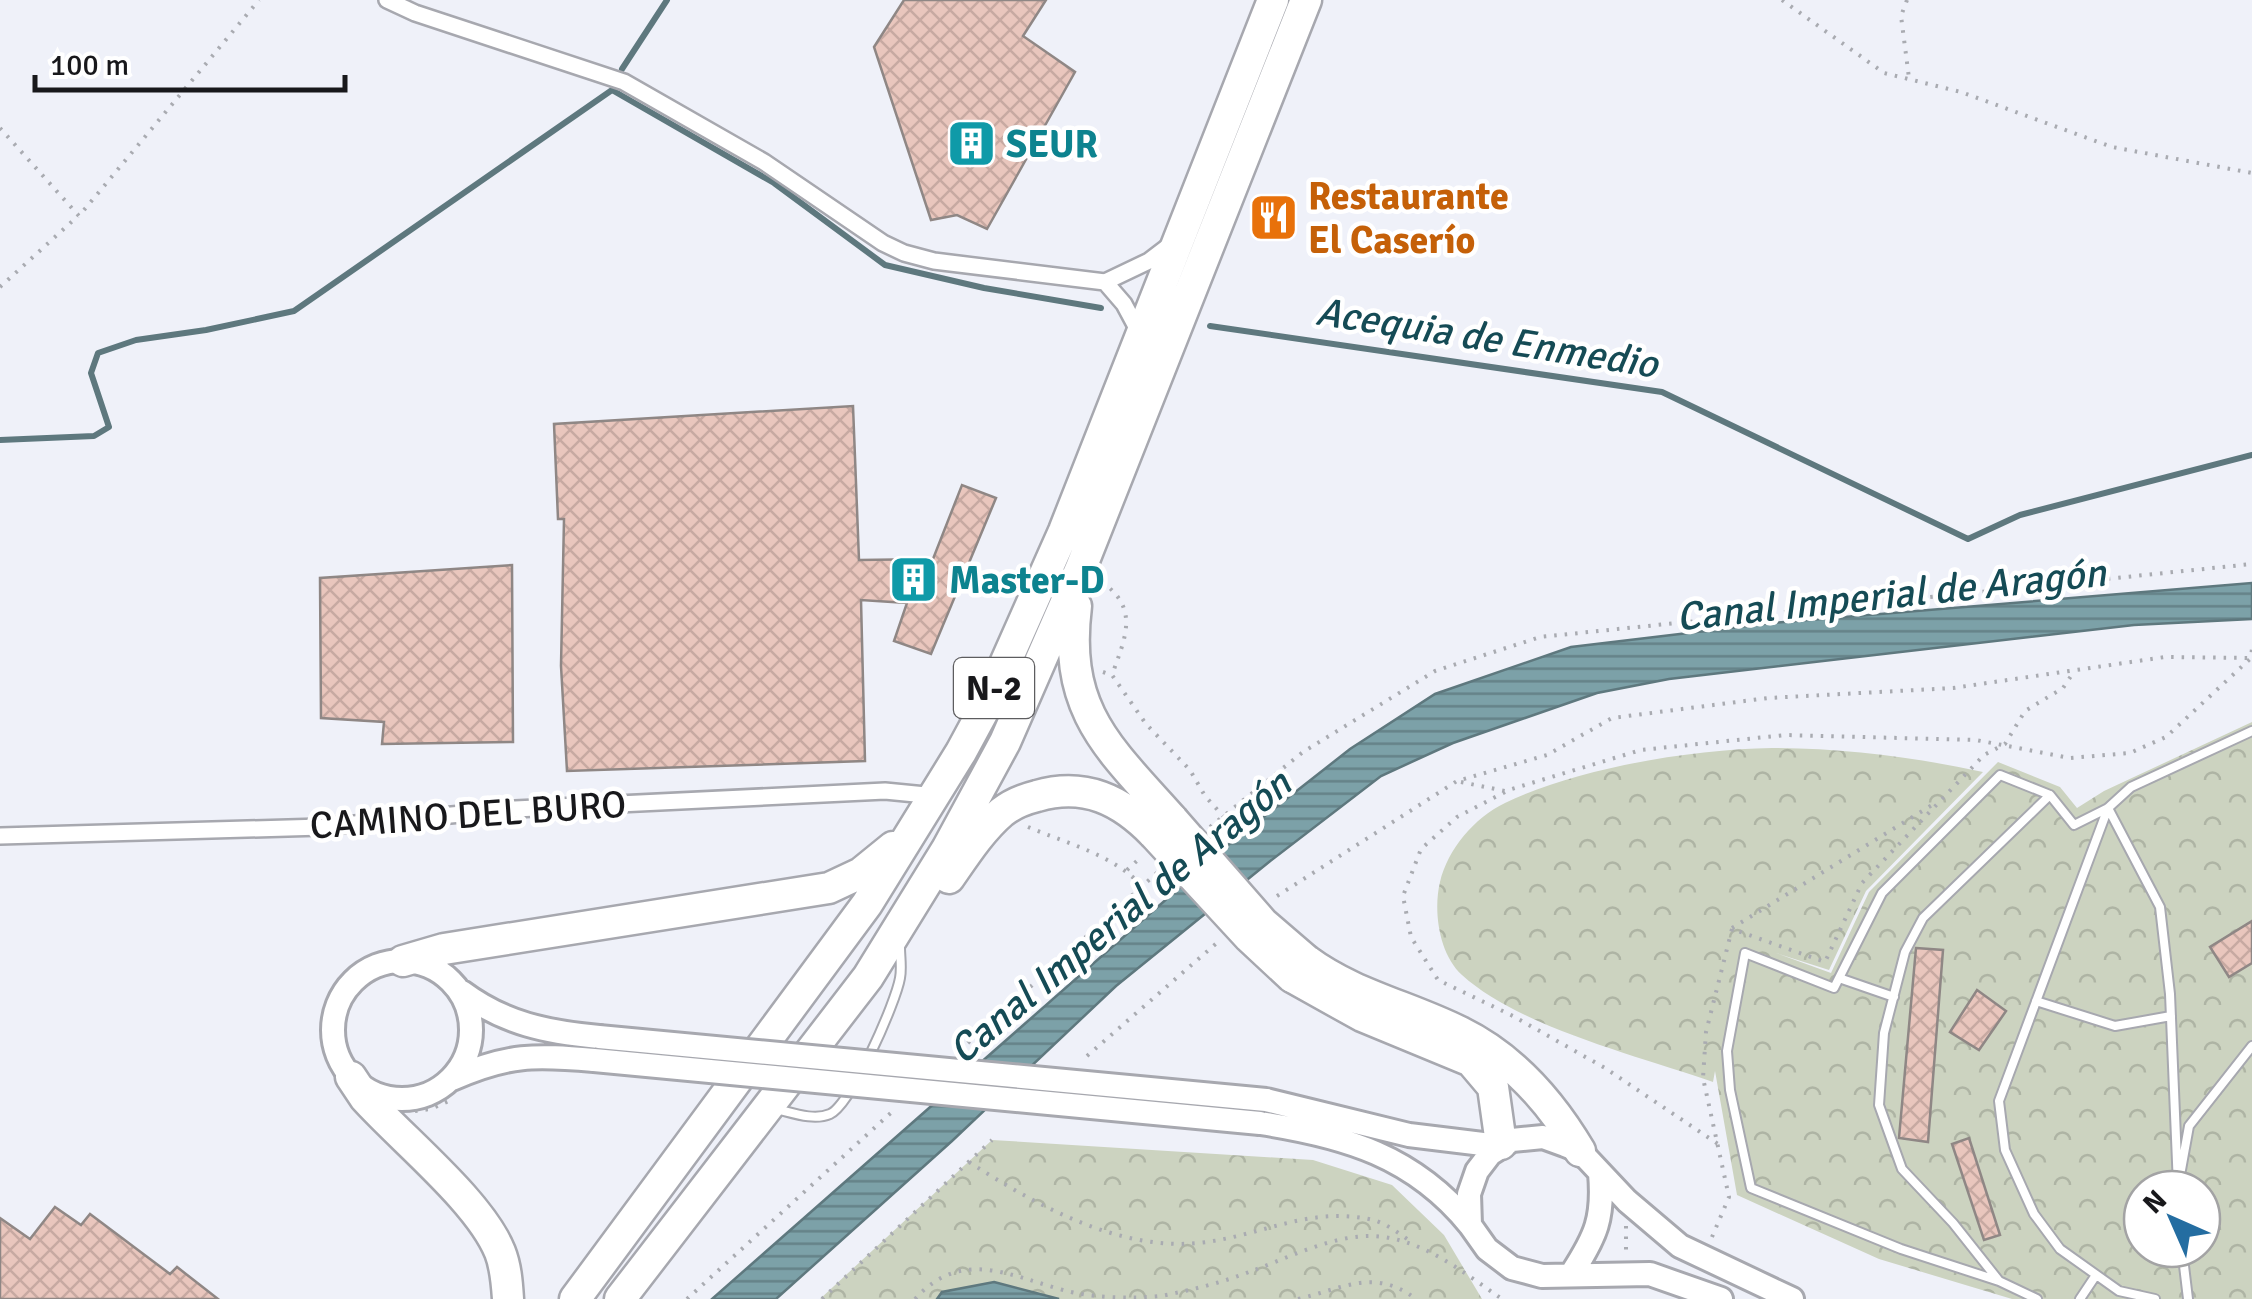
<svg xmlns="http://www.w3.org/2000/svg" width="2252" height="1299" font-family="Signika,sans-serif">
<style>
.park{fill:url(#park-crowns);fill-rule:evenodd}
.water{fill:url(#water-rules);stroke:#5e787e;stroke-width:2.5}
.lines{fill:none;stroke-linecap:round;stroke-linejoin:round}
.stream{stroke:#5e787e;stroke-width:6}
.building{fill:url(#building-cross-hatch);stroke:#8f8785;stroke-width:2.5}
.lane-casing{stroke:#a7a8af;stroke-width:12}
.street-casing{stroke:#a7a8af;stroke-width:20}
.secondary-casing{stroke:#a7a8af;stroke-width:28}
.highway-casing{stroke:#a7a8af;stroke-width:35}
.path{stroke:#a9abb1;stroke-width:4;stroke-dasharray:2.5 8;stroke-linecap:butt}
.lane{stroke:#fff;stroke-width:8}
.street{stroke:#fff;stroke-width:15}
.secondary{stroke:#fff;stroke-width:22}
.highway{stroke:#fff;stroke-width:30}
.secondary-bridge-casing{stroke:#a7a8af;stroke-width:28;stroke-linecap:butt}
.highway-bridge-casing{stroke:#a7a8af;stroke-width:35;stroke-linecap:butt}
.secondary-bridge{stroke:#fff;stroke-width:22}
.highway-bridge{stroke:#fff;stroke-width:30}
.labels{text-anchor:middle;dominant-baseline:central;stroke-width:9;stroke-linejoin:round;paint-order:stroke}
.shield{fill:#fff;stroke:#5d5d5f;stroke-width:2.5}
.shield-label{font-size:35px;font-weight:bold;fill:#18181b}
.culture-label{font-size:38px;font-weight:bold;fill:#0d838f;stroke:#fff;text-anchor:start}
.food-label{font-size:38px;font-weight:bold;fill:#c56008;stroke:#fff;text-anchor:start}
.street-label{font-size:38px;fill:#18181b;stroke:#fff}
.water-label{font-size:40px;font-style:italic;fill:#154b55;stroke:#fff}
</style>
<defs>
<pattern id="park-crowns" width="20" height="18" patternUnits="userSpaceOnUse" patternTransform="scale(2.5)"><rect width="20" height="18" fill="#ccd3c0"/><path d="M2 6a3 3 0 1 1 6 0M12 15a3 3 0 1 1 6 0" fill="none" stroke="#aeb4a4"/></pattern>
<pattern id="water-rules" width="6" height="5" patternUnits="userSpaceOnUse" patternTransform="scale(2.5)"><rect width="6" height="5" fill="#7ca1a8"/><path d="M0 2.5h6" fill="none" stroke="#658288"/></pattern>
<pattern id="building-cross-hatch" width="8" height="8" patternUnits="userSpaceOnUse" patternTransform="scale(2.5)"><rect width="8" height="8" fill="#e9c6bd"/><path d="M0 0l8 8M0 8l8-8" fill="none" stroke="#c7a9a2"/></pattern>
</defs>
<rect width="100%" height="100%" fill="#eff1f9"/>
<path class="park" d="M 2252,722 L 2252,1299 L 2012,1299 L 1879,1259 L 1737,1195 L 1715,1071 L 1713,1082 C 1639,1056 1519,1027 1462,975 C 1439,954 1433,911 1440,882 C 1448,849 1474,818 1505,803 C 1577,768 1693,749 1772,748 C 1843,748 1914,757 1983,772 L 1866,891 L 1829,970 L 1776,953 L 1831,973 L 1869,892 L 1998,762 L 2060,787 L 2077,808 L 2104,791 ZM 2142,1189 L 2202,1189 L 2202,1249 L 2142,1249 Z
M 992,1140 L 1313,1160 L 1392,1185 L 1444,1235 L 1482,1299 L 820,1299 Z"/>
<path class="water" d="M 2252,583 L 2252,619 L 2134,625 L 1669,679 L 1597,693 L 1453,743 L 1381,776 L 1269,862 L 1116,986 L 952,1141 L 776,1299 L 712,1299 L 1228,845 L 1350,749 L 1435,694 L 1571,647 L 1772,623 Z
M 994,1282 L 1059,1299 L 937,1299 L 942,1292 Z"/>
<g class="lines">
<path class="stream" d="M 622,69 L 667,0
M 1210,326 L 1662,392 L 1968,539 L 2020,515 L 2252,455
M 0,440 L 94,436 L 109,427 L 91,373 L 98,353 L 136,340 L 206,330 L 294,311 L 612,90 L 774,183 L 885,265 L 984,288 L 1101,308"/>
</g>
<path class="building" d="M 904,0 L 1046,0 L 1023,36 L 1075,72 L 987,229 L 957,215 L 931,220 L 874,47 Z
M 853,406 L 859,560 L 933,559 L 962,485 L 996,498 L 931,654 L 894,641 L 907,603 L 861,600 L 865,761 L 567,771 L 561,666 L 564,519 L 558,519 L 554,424 Z
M 512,565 L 513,742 L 382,744 L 384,722 L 321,718 L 320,578 Z
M 2252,921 L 2252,963 L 2229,977 L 2210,947 Z
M 1916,948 L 1943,950 L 1928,1142 L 1899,1138 Z
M 1977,990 L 2006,1011 L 1979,1050 L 1950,1032 Z
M 1969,1138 L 2000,1235 L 1984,1240 L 1952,1144 Z
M 55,1207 L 81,1225 L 90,1214 L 170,1274 L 177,1267 L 218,1299 L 0,1299 L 0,1218 L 30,1239 Z"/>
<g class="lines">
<defs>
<path id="lane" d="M 2050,795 L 1923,918 L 1905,952 L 1884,1033 L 1879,1105 L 1902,1169 L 1953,1223 L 1999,1281 L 1901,1249 L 1751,1188 L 1730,1090 L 1727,1051 L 1745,953 L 1834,988 L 1882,893 L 2000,775 L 2050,795 L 2074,825 L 2108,808 L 2131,787 L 2252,731
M 2108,808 L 1999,1101 L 2005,1150 L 2034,1214 L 2060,1249 L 2119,1291 L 2155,1299
M 2108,808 L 2160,907 L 2170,994 L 2178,1186
M 1839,978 L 1894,997
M 2036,1001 L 2115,1026 L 2171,1016
M 776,1109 C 793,1113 814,1121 830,1114 C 851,1105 896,1002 900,978 C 902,968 900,957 900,947
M 2181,1170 L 2189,1126 L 2252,1046
M 2182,1249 L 2188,1299
M 1999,1281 L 2037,1299
M 2080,1299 L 2096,1275"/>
<path id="street" d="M 387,0 L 415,13 L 624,82 L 764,162 L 883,243 L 904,253 L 934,261 L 1105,282 L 1149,261 L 1170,245
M 1105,282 L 1124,304 L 1139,332
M 0,836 L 322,827 L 515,809 L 885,791 L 936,796"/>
<path id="secondary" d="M333 1030a69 69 0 1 1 138 0a69 69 0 1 1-138 0Z
M 462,992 C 505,1024 547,1032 599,1037
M 452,1079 C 508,1054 535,1055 594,1060
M 1266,1100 L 1409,1135 L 1499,1146
M 1260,1123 C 1345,1136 1414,1156 1470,1225
M 1572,1273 C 1596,1236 1604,1218 1600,1173
M 1721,1299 L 1650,1274 L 1542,1276 L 1512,1268 L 1487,1249 L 1470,1225 L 1469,1194 L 1477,1171 L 1490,1154 L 1512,1140 L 1543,1137 L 1565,1145 L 1580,1151 L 1627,1201 L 1680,1246 L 1792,1299"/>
<path id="highway" d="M 1076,606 C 1063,711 1108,747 1173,820
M 949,878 C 965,855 981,830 1002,812 C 1012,804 1025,799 1037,796 C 1085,782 1121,800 1154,834
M 1306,960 C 1353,995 1408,1006 1460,1032 C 1511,1057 1551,1102 1580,1151
M 403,961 L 444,949 L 829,888 L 861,873 L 893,847
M 1292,977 L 1362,1016 L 1471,1061 L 1493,1087 L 1501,1144
M 351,1077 L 365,1098 C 404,1141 480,1202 500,1252 C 506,1267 507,1284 508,1299
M 575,1299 L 867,904 L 961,752 L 988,702 L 1064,531 L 1273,0
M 620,1299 L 868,977 L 947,849 L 1005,742 L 1081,568 L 1306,0"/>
</defs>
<use href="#lane" class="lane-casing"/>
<use href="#street" class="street-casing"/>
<use href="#secondary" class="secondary-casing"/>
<use href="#highway" class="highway-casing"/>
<path class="path" d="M 1782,0 L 1884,73 L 1961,92 L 2112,147 L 2252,173
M 1907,0 L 1901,16 L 1909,78
M 0,128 L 79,216 L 259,0
M 0,287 L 78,216
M 1102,582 C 1140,609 1125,638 1112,675
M 1103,672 L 1112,675 L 1146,724 L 1190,770 L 1205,796 L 1223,816
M 1461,782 L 1505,791 L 1641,750 L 1785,735 L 1976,740 L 2070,758 L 2130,753 L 2166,737 L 2251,658 L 2252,648
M 1505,792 L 1457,817 L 1421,849 L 1403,896 L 1411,937 L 1438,980 L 1513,1016 L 1605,1068 L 1718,1144
M 1028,827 C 1068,844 1112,854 1142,886
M 1210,827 L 1303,752 L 1435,671 L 1540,637 L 2252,564
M 1127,870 L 1140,858
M 1277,896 L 1457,781 L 1547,755 L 1612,718 L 1768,698 L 1953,688 L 2165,657 L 2252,658
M 1732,928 L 1937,802
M 960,1050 L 1158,872
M 1087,1056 L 1219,941
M 415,1111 L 431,1109 L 453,1099
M 969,1162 C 1034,1204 1118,1251 1198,1243 C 1260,1237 1309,1205 1373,1220 C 1386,1223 1401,1235 1413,1243
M 1626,1226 L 1626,1252
M 1712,1237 L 1729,1197 L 1703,1078 L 1706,1032 L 1732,929 L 1825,962 L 1862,883 L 1984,755 L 2005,744 L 2025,711 L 2063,688 L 2073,673
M 687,1299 L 894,1110
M 822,1299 L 992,1140
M 915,1299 C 961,1248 1008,1275 1063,1290 C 1091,1298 1132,1299 1161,1296 C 1191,1290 1221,1283 1249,1272 C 1288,1258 1332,1235 1373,1236 C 1422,1238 1464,1273 1502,1299
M 1298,1299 C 1342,1289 1374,1267 1416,1299"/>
<use href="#lane" class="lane"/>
<use href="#street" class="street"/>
<use href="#secondary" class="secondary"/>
<use href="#highway" class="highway"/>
<defs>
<path id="secondary-bridge" d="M 599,1037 L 1266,1100
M 594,1060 L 1260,1123"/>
<path id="highway-bridge" d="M 1173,820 L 1263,923 L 1306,960
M 1154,834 L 1249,937 L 1292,977"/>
</defs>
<use href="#secondary-bridge" class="secondary-bridge-casing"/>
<use href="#highway-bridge" class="highway-bridge-casing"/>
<use href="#secondary-bridge" class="secondary-bridge"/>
<use href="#highway-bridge" class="highway-bridge"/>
</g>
<defs>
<symbol id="building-square" viewBox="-11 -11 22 22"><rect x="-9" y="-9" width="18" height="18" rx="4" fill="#0f9aa8" stroke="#fff"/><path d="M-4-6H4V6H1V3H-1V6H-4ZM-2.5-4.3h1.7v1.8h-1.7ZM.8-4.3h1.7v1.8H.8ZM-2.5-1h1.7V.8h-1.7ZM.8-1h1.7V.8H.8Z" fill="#fff"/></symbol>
<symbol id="restaurant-square" viewBox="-11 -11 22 22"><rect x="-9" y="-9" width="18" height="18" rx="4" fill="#e8710a" stroke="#fff"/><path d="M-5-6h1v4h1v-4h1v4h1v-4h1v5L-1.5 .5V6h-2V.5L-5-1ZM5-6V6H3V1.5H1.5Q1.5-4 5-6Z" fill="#fff"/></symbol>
</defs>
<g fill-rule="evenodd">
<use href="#building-square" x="944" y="116" width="55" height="55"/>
<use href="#restaurant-square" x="1246" y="190" width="55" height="55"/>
<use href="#building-square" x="886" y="552" width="55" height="55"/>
</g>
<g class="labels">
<rect class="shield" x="954" y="658" width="80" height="60" rx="8"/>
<g class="shield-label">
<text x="994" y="688">N-2</text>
</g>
<g class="culture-label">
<text x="1006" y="144">SEUR</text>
<text x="949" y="580">Master-D</text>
</g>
<g class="food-label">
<text x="1308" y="196">Restaurante<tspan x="1308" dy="44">El Caserío</tspan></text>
</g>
<g class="street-label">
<text transform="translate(468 815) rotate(-4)">CAMINO DEL BURO</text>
</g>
<g class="water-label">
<text transform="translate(1487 338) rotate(9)">Acequia de Enmedio</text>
<text transform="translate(1891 595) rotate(-6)">Canal Imperial de Aragón</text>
<text transform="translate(1120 917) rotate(-40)">Canal Imperial de Aragón</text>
</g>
</g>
<g transform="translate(2172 1219) rotate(315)"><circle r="48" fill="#ffffff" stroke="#a3a3a4" stroke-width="2.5"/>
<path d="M0-8L18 38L0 25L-18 38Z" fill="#246da1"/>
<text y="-15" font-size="28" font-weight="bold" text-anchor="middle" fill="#18181b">N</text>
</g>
<path d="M35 75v15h310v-15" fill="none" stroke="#18181b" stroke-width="5"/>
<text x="50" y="75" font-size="30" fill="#18181b" stroke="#ffffff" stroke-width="8" paint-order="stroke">100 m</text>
</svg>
